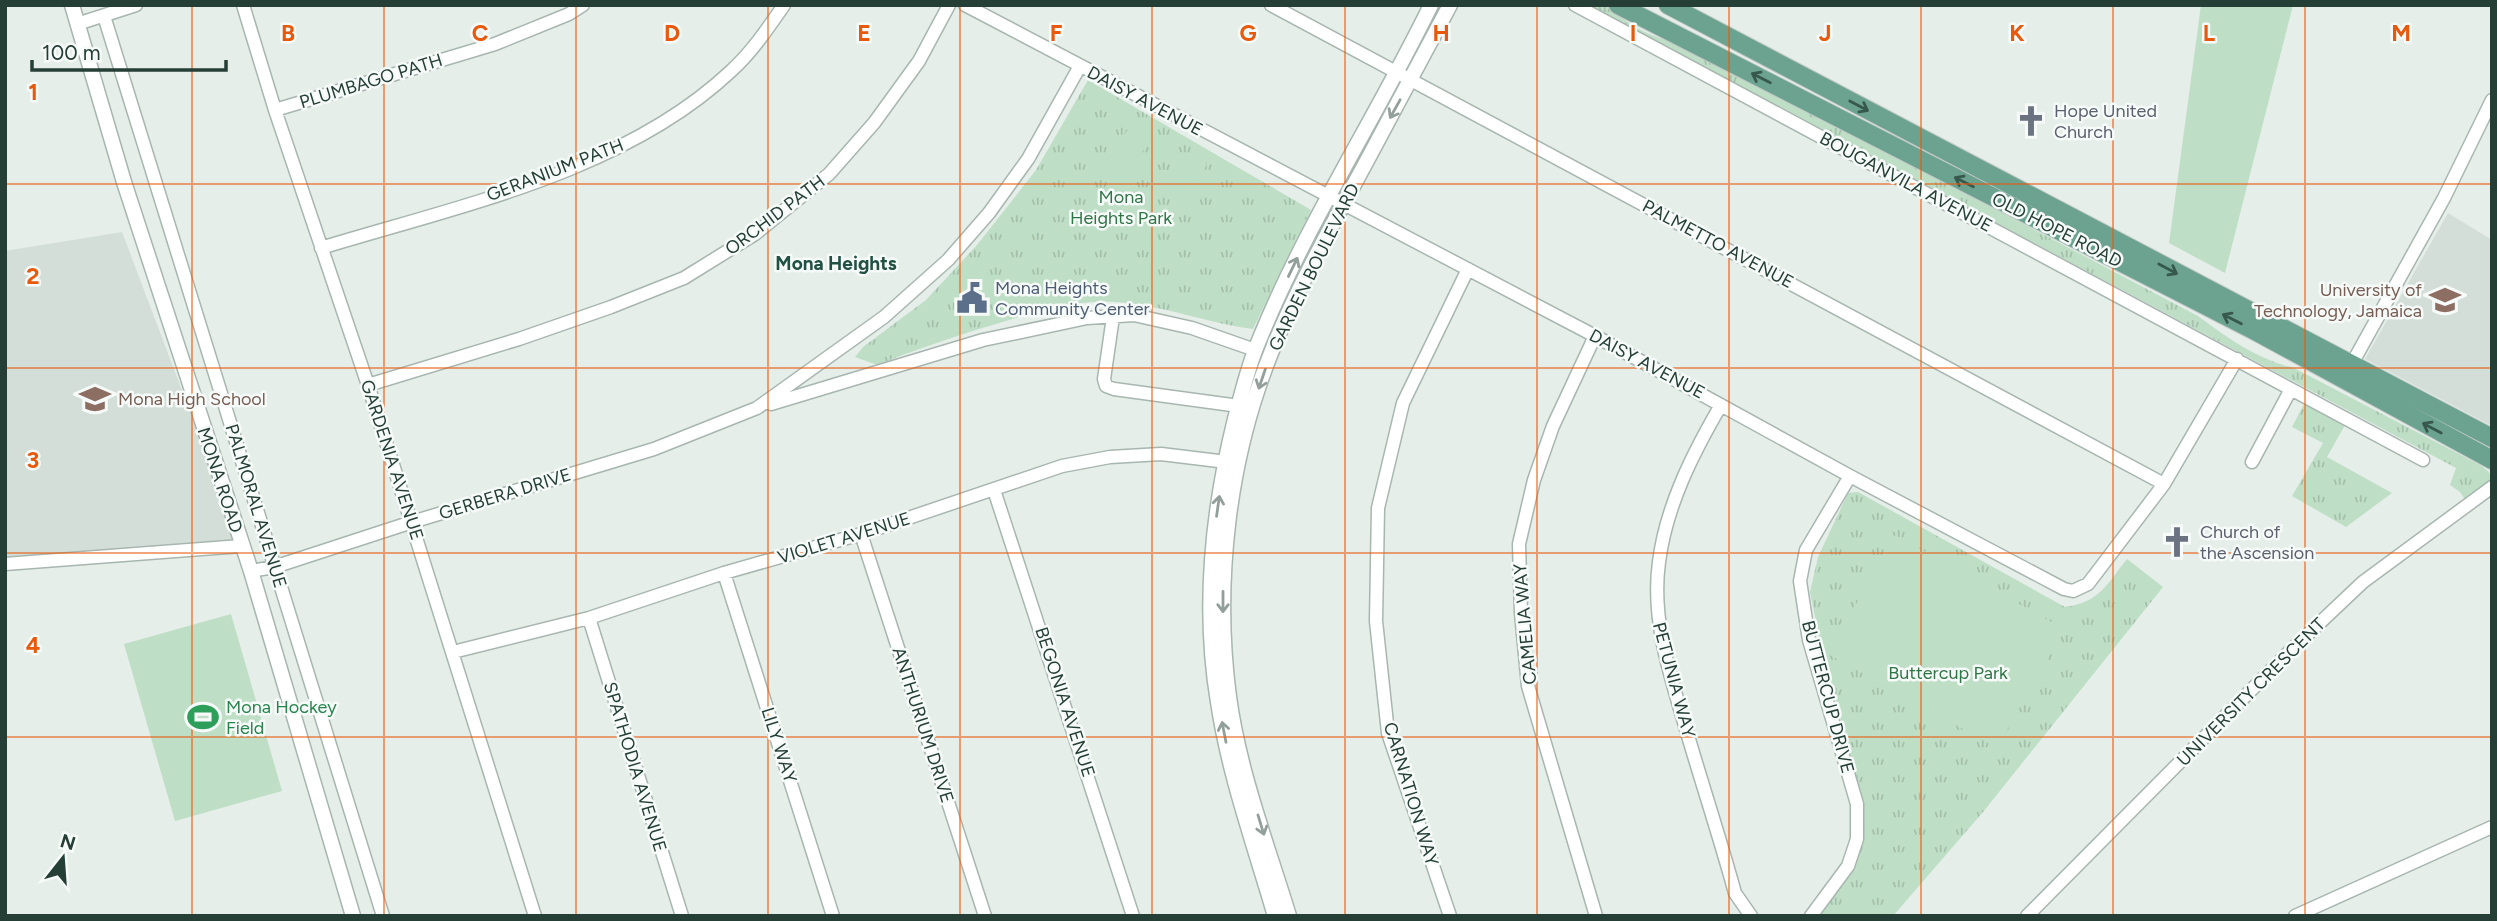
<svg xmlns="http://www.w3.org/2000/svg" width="2497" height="921" font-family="Figtree,sans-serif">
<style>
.built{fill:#d3ded8}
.grass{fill:url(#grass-tufts)}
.garden{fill:#bfdec6}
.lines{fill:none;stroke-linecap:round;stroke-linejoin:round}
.minor-casing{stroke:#a8b6b0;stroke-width:15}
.tertiary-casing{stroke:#a8b6b0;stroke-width:17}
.primary-casing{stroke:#c2c9c7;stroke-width:20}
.minor{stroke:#fff;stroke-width:12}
.tertiary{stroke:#fff;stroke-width:14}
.primary{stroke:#6ca290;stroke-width:18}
.oneway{stroke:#37584d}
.oneway2{stroke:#929f9b}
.grid{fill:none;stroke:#e8590c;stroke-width:2;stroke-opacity:0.55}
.labels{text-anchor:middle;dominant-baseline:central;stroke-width:5;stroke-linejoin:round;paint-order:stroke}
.street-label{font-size:18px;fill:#253f37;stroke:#f6faf8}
.worship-label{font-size:18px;fill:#5b616d;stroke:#f6faf8;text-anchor:start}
.park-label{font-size:18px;fill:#307546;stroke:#f6faf8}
.service-label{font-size:18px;fill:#4e5e75;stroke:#f6faf8;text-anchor:start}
.education-label{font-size:18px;fill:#785e54;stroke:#f6faf8;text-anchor:end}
.leisure-label{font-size:18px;fill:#27864d;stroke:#f6faf8;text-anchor:start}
.neighbourhood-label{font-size:19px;font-weight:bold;fill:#215142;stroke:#f6faf8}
.grid-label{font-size:23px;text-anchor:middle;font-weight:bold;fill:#e8590c;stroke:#f6faf8;stroke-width:5;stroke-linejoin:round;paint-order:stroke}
</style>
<defs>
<pattern id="grass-tufts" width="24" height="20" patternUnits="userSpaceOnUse" patternTransform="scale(1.75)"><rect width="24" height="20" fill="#bfdec6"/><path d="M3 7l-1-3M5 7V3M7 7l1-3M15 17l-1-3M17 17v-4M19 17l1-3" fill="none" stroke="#a4c0ab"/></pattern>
</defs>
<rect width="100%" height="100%" fill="#e5eee9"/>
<path class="built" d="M 2448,213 L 2492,240 L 2492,426 L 2365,359 Z
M 122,232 L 241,546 L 5,564 L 5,251 Z"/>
<path class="grass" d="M 1588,5 L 1607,5 C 1632,30 1657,38 1690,48 L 2198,316 C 2229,339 2257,359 2294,368 L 2480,465 L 2489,472 L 2491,479 L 2485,488 L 2466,501 L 2460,492 L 2450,485 L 2456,468 Z
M 1088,80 L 1311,210 L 1253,329 C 1206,323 1163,305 1116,302 C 1069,299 1023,316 979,329 C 945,340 911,351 877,365 L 855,357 L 863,347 L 926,300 L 977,245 L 1036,170 Z
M 2305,402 L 2345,425 L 2327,457 L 2392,493 L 2346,527 L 2292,496 L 2323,443 L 2292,427 Z
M 1858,492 L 2065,607 C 2100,602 2106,585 2127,559 L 2163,587 L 1983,812 L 1893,916 L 1818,916 C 1850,877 1867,857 1863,804 L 1821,647 L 1810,592 L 1818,557 L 1848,493 Z"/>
<path class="garden" d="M 2201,5 L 2293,5 L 2225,273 L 2169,243 Z
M 1135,116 L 1156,127 L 1126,182 L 1105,170 Z
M 1190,155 L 1207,164 L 1189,198 L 1171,189 Z
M 1895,535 L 2064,629 L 1997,748 L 1828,654 Z
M 231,614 L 282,791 L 175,821 L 124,644 Z"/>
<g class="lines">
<defs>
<path id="minor" d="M 243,5 L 275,110 L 368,385 L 535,916
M 965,5 L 1595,336 L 1850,476 L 2064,589 L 2073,591 L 2088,584 L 2164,484 L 2237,359
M 1271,5 L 2164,484
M 1575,5 L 2423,460
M 104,16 L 383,916
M 77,24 L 136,5
M 275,110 L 495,44 L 569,14 L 583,5
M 321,248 C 458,206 624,172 731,71 C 752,52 768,28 784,5
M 1113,317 L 1104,379 L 1106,386 L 1114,389 L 1239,406
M 1595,336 L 1553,426 L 1534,480 L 1519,544 L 1521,613 L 1528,686 L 1596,916
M 2349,369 L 2444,198 L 2492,100
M 368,385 L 519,339 L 611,307 L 684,278 L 755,234 L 829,174 L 874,123 L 919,61 L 949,5
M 771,404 L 983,340 L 1087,318 L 1134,315 L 1192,328 L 1255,350
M 1721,405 C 1693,453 1666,506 1659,562 C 1651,619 1670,675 1686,729 C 1702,784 1720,838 1735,893 L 1751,916
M 2252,462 L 2291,389
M 994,490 L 1133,916
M 861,534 L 985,916
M 5,564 L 241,546
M 251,571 L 274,567 L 412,522 L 654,449 L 757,408 L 884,317 L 948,260 L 989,213 L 1028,159 L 1080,66
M 724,573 L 833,916
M 589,618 L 682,916
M 453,652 L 589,618 L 724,573 L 861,534 L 1062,466 L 1110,457 L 1161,454 L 1235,463
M 1450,916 L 1388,733 L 1376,621 L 1378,508 L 1403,403 L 1468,269
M 1811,916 L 1848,866 L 1857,839 L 1857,804 L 1809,640 L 1800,581 L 1806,550 L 1850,476
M 2027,916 L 2290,651 L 2363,582 L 2492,487
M 2295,916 L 2492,827"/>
<path id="tertiary" d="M 72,5 L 124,182 L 251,571 L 353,916
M 1275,916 C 1254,844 1229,775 1218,702 C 1202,607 1212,512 1235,419 C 1241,396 1247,371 1256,348 C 1303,229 1375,120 1431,5
M 1289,916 C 1267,844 1239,771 1229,697 C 1214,583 1228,460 1271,353 C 1298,285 1335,220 1370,155 C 1397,105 1423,55 1450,5"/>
<path id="primary" d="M 1618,5 L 2255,331 L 2492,460
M 1668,5 L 2492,438"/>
</defs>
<use href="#minor" class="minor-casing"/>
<use href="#tertiary" class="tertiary-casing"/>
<use href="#primary" class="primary-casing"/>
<use href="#minor" class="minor"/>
<use href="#tertiary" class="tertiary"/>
<use href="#primary" class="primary"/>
</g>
<defs><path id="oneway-shaft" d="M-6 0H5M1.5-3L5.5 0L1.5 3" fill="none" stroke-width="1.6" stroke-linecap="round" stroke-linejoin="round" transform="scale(1.75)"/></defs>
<g class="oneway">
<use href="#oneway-shaft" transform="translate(1761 78) rotate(-153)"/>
<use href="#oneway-shaft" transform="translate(1859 106) rotate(28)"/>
<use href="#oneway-shaft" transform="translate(1964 182) rotate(-153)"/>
<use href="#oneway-shaft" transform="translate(2168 269) rotate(28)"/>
<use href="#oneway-shaft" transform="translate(2232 319) rotate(-153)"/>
<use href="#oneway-shaft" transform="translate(2432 428) rotate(-152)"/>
</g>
<g class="oneway2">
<use href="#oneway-shaft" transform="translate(1395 109) rotate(119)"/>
<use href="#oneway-shaft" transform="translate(1293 267) rotate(-64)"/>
<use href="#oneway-shaft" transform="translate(1262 379) rotate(109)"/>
<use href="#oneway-shaft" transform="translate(1218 506) rotate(-82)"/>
<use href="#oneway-shaft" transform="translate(1223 602) rotate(90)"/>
<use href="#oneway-shaft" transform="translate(1224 732) rotate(-101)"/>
<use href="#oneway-shaft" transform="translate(1261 825) rotate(73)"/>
</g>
<path class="grid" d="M 192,5 L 192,916M 384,5 L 384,916M 576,5 L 576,916M 768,5 L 768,916M 960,5 L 960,916M 1152,5 L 1152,916M 1345,5 L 1345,916M 1537,5 L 1537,916M 1729,5 L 1729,916M 1921,5 L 1921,916M 2113,5 L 2113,916M 2305,5 L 2305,916M 5,184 L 2492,184M 5,368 L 2492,368M 5,553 L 2492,553M 5,737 L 2492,737"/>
<defs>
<symbol id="church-bare" viewBox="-9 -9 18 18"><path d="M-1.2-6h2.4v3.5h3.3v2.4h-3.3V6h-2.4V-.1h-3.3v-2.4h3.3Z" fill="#6b7280" stroke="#f6faf8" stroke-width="2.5" paint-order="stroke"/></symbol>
<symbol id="civic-bare" viewBox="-9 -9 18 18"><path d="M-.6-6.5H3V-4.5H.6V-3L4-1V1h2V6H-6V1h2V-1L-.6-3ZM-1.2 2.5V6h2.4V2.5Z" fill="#5c6f8a" stroke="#f6faf8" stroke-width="2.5" paint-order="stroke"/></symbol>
<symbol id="university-bare" viewBox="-9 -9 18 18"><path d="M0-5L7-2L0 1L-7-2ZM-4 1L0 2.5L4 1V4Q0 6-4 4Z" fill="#8d6e63" stroke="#f6faf8" stroke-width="2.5" paint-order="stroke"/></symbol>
<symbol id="school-bare" viewBox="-9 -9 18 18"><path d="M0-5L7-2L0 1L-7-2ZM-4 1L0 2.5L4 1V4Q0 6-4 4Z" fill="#8d6e63" stroke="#f6faf8" stroke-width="2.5" paint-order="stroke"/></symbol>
<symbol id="stadium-bare" viewBox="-9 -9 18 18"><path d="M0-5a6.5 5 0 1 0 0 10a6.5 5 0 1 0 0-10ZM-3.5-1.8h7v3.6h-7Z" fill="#2e9e5b" stroke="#f6faf8" stroke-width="2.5" paint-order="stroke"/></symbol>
</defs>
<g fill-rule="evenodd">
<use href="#church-bare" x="2009" y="99" width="44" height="44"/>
<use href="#civic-bare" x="950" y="276" width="44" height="44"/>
<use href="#university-bare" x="2423" y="278" width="44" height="44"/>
<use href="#school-bare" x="73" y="377" width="44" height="44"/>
<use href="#church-bare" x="2155" y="520" width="44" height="44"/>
<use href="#stadium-bare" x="181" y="695" width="44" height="44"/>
</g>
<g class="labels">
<g class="street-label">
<text transform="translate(371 81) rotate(-17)">PLUMBAGO PATH</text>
<text transform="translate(1145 101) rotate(28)">DAISY AVENUE</text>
<text transform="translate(555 170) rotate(-21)">GERANIUM PATH</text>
<text transform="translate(1906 182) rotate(28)">BOUGANVILA AVENUE</text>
<text transform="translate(775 215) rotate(-37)">ORCHID PATH</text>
<text transform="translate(2057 230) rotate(27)">OLD HOPE ROAD</text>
<text transform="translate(1718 244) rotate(28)">PALMETTO AVENUE</text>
<text transform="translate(1314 267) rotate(-64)">GARDEN BOULEVARD</text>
<text transform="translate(1647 364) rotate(28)">DAISY AVENUE</text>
<text transform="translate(392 460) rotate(72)">GARDENIA AVENUE</text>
<text transform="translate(220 480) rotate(72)">MONA ROAD</text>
<text transform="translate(505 494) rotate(-17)">GERBERA DRIVE</text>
<text transform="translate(256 506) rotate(73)">PALMORAL AVENUE</text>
<text transform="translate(844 538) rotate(-17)">VIOLET AVENUE</text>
<text transform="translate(1525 624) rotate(-95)">CAMELIA WAY</text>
<text transform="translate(1674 680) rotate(75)">PETUNIA WAY</text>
<text transform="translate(2251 692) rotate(-45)">UNIVERSITY CRESCENT</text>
<text transform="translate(1828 697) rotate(75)">BUTTERCUP DRIVE</text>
<text transform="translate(1065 702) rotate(72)">BEGONIA AVENUE</text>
<text transform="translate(923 725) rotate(72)">ANTHURIUM DRIVE</text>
<text transform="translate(779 745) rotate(72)">LILY WAY</text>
<text transform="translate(635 767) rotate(73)">SPATHODIA AVENUE</text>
<text transform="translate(1411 794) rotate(73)">CARNATION WAY</text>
</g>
<g class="worship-label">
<text x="2054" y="111">Hope United<tspan x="2054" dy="21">Church</tspan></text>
<text x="2200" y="532">Church of<tspan x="2200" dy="21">the Ascension</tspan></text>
</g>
<g class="park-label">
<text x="1121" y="197">Mona<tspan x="1121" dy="21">Heights Park</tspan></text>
<text x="1948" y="673">Buttercup Park</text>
</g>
<g class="service-label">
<text x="995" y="288">Mona Heights<tspan x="995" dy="21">Community Center</tspan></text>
</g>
<g class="education-label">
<text x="2422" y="290">University of<tspan x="2422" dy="21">Technology, Jamaica</tspan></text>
<text x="118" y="399" text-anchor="start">Mona High School</text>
</g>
<g class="leisure-label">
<text x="226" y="707">Mona Hockey<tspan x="226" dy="21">Field</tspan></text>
</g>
<g class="neighbourhood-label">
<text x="836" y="263">Mona Heights</text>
</g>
</g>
<g class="grid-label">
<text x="288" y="41">B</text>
<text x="480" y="41">C</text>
<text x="672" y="41">D</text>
<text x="864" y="41">E</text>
<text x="1056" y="41">F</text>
<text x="1248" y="41">G</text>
<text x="1441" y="41">H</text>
<text x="1633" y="41">I</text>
<text x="1825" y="41">J</text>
<text x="2017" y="41">K</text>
<text x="2209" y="41">L</text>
<text x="2401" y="41">M</text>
<text x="33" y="100">1</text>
<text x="33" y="284">2</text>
<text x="33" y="468">3</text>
<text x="33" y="653">4</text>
</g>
<rect width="2497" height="921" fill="none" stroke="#253f37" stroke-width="14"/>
<g transform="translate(63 858) rotate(17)" stroke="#f6faf8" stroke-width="5" paint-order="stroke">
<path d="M0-5L12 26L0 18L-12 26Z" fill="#253f37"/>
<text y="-10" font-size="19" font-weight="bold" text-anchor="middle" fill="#253f37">N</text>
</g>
<path d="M32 60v10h194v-10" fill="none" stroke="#253f37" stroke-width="3.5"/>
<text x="42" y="60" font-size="21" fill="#253f37" stroke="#f6faf8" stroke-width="5" paint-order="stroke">100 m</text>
</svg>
